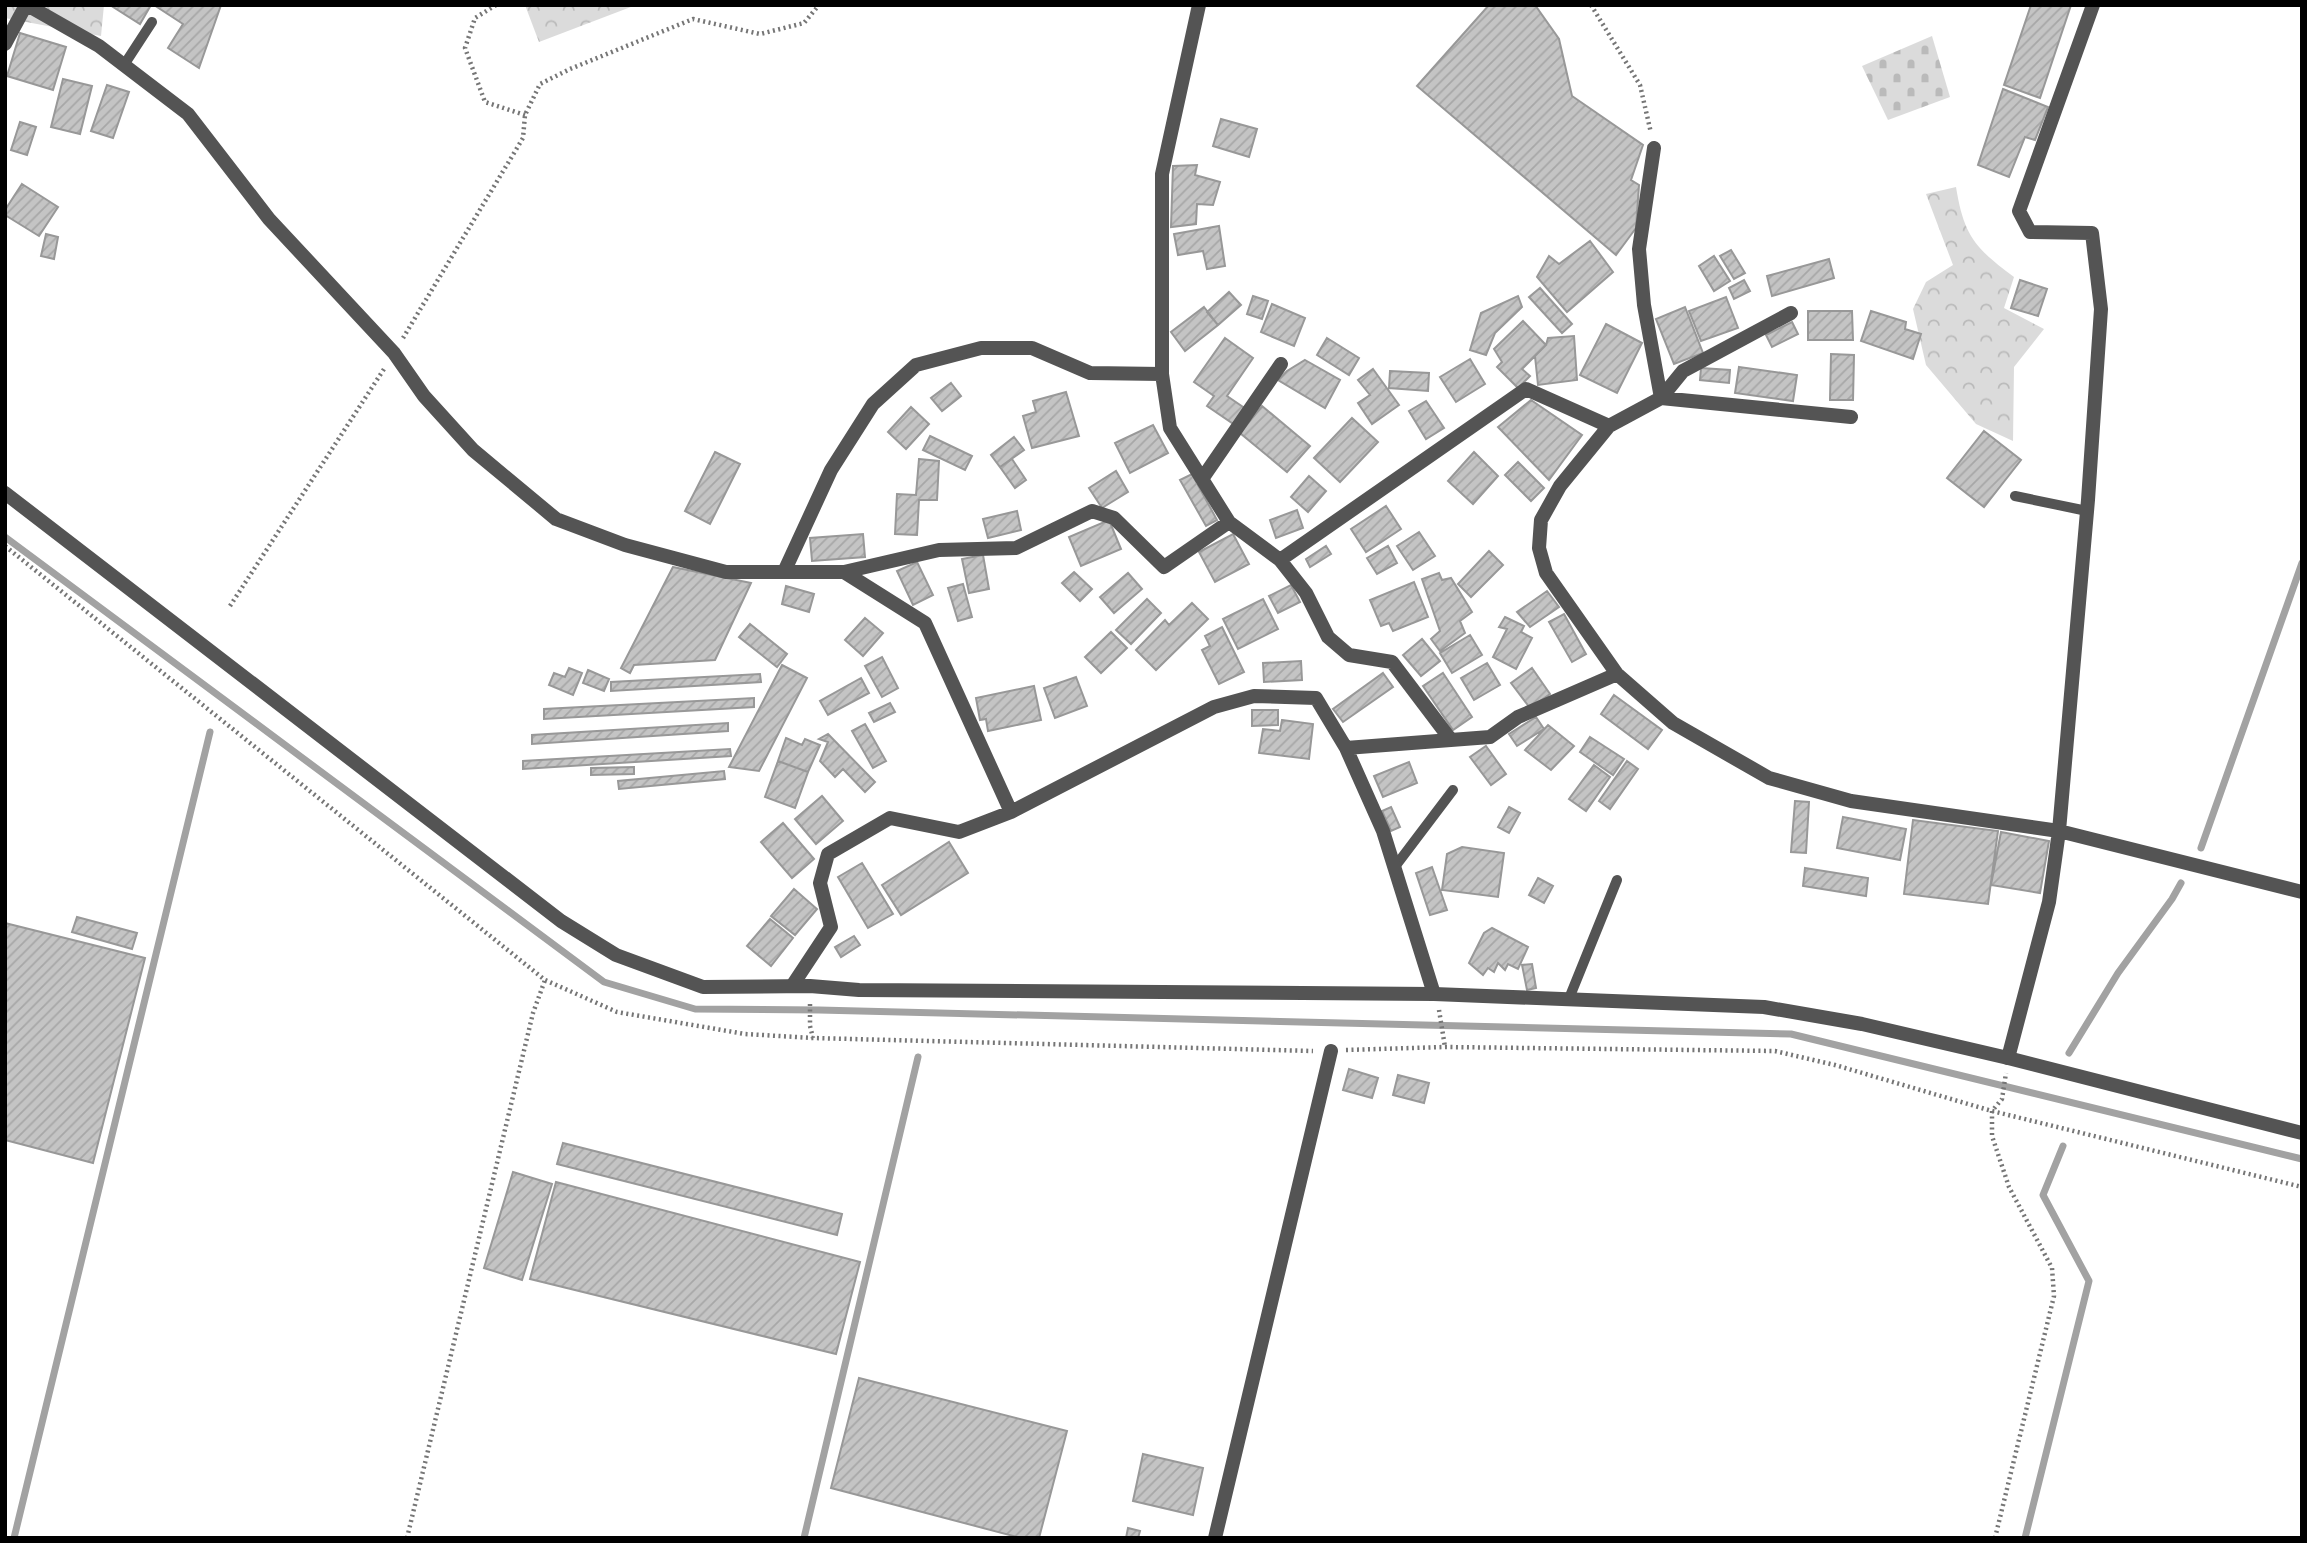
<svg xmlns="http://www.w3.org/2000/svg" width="2307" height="1543" font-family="'Noto Sans',sans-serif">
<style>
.forest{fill:url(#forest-crowns)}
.cemetery{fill:url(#cemetery-stones)}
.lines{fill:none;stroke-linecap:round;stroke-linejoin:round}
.stream{stroke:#a2a2a2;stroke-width:7}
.building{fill:url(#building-hatch);stroke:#989898;stroke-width:2}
.path{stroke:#767676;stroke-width:4.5;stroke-dasharray:2 3.5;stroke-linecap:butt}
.service{stroke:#545454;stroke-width:10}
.minor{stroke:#545454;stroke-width:14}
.tertiary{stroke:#545454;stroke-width:14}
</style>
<defs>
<pattern id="forest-crowns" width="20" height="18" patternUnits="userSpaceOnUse" patternTransform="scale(1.75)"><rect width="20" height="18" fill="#dbdbdb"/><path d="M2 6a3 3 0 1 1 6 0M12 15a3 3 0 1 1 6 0" fill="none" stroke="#bababa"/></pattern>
<pattern id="cemetery-stones" width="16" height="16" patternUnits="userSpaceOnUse" patternTransform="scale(1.75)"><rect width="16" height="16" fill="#dbdbdb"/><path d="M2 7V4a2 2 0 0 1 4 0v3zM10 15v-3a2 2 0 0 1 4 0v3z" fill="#bababa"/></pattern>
<pattern id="building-hatch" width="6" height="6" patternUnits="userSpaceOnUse" patternTransform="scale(1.75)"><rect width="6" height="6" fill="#c4c4c4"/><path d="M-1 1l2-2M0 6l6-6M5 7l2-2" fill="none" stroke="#a7a7a7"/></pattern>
</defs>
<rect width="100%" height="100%" fill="#fff"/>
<path class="forest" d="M 5,5 L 104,5 L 101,36 L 5,18 Z
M 525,5 L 636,5 L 539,42 Z
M 1956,187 C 1964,236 1975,248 2014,277 L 2004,308 L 2044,329 L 2014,367 L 2013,441 L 1976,424 L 1926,365 L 1913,309 L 1926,282 L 1953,265 L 1926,194 Z"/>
<path class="cemetery" d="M 1932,36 L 1950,97 L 1888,120 L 1862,66 Z"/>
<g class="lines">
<path class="stream" d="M 5,537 L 604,982 L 695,1009 L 819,1010 L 1791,1034 L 2302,1159
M 2201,848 L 2302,563
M 2069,1053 L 2118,973 L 2172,899 L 2181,883
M 14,1538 L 210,732
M 804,1538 L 918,1057
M 2025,1538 L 2089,1281 L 2043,1195 L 2063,1146"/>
</g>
<path class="building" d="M 110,5 L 151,5 L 140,24 Z
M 154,5 L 221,5 L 199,68 L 168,48 L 183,24 Z
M 1489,5 L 1535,5 L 1559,39 L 1572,96 L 1643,145 L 1631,180 L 1639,185 L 1636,228 L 1616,255 L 1417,86 Z
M 2031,5 L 2071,5 L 2040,98 L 2004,85 Z
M 20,33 L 66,47 L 53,90 L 7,76 Z
M 63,79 L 92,86 L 80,134 L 51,127 Z
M 107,85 L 129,92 L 113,138 L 91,131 Z
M 2003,89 L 2048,107 L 2035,140 L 2025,137 L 2009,177 L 1978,165 Z
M 1221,119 L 1257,129 L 1249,157 L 1213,146 Z
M 20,122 L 36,127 L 27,155 L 11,150 Z
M 1197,165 L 1195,175 L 1220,182 L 1213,205 L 1197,204 L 1196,224 L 1171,227 L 1173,166 Z
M 22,184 L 58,207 L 39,236 L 5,215 L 5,210 Z
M 1219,226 L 1225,266 L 1207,269 L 1203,251 L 1178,255 L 1174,234 Z
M 46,234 L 58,237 L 54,259 L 41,256 Z
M 1590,241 L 1613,272 L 1567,312 L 1537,277 L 1549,256 L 1559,264 Z
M 1731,250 L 1745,273 L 1734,279 L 1720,256 Z
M 1714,256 L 1730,281 L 1714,291 L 1699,266 Z
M 1829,259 L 1834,278 L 1772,296 L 1767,276 Z
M 1744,280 L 1750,291 L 1734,299 L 1729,288 Z
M 2020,280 L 2047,289 L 2038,316 L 2011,308 Z
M 1540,288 L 1572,324 L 1562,333 L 1529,297 Z
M 1229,292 L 1241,305 L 1218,325 L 1207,312 Z
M 1253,296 L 1268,301 L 1262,319 L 1247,314 Z
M 1518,296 L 1522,307 L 1495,333 L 1486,355 L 1470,350 L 1481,313 Z
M 1726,297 L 1738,328 L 1701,341 L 1689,311 Z
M 1272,304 L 1305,318 L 1294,346 L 1261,332 Z
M 1204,307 L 1218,325 L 1185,351 L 1171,332 Z
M 1685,307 L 1703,353 L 1674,364 L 1656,319 Z
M 1808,311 L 1852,311 L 1853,340 L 1808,340 Z
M 1871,311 L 1906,322 L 1905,329 L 1921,334 L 1913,359 L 1861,341 Z
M 1523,321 L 1546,345 L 1522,369 L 1530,376 L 1518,388 L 1497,367 L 1502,362 L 1494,349 Z
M 1792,322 L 1798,334 L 1772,347 L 1766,335 Z
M 1606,324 L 1642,343 L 1617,393 L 1580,375 Z
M 1574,336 L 1577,380 L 1538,385 L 1535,356 L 1546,345 L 1548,338 Z
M 1225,338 L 1253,358 L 1227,396 L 1246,409 L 1235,425 L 1207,406 L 1214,396 L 1194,382 Z
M 1327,338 L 1359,358 L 1349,375 L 1317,355 Z
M 1831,354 L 1854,355 L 1853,400 L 1830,400 Z
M 1470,359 L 1485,384 L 1456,402 L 1440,377 Z
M 1305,360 L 1340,380 L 1325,408 L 1278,380 L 1287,371 Z
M 1739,367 L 1797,375 L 1793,401 L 1735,393 Z
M 1701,368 L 1730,370 L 1729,383 L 1700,380 Z
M 1373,369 L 1399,405 L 1372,424 L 1358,403 L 1370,395 L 1358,380 Z
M 1390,371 L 1429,373 L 1428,391 L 1389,388 Z
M 951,383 L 961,396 L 942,411 L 931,398 Z
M 1066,392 L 1079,436 L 1032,448 L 1023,416 L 1036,412 L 1033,401 Z
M 1531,400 L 1582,435 L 1549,480 L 1498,427 Z
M 1426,401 L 1444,428 L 1426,439 L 1409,411 Z
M 1262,406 L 1310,446 L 1287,472 L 1240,433 Z
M 911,407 L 929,424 L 906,449 L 888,432 Z
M 1352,418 L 1378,442 L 1340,482 L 1314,458 Z
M 1153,425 L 1168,453 L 1130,473 L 1115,443 Z
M 1984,431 L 2021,460 L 1984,507 L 1947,478 Z
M 930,436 L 972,456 L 965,470 L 923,450 Z
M 1014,437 L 1024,450 L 1000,467 L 991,455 Z
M 715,452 L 740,464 L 710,524 L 685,511 Z
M 1474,452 L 1498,476 L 1473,504 L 1448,481 Z
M 919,459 L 939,461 L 937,500 L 919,500 L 917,535 L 895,534 L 897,494 L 916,495 Z
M 1012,459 L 1026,480 L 1015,488 L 1000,467 Z
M 1518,462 L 1544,488 L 1531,501 L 1505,475 Z
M 1116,471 L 1128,492 L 1102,508 L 1089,488 Z
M 1192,474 L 1217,520 L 1206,526 L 1180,480 Z
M 1309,476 L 1326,491 L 1308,512 L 1291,497 Z
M 1386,506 L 1401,529 L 1366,552 L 1351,529 Z
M 1297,510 L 1303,528 L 1276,538 L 1270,520 Z
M 1017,511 L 1021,530 L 988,538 L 983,519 Z
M 1109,520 L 1121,549 L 1081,566 L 1069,537 Z
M 1419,532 L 1435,556 L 1413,570 L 1397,546 Z
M 863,534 L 865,557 L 812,561 L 810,538 Z
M 1233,534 L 1249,564 L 1215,582 L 1199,552 Z
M 1326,546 L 1331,554 L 1310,567 L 1306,559 Z
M 1388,546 L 1397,563 L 1377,574 L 1367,558 Z
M 1489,551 L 1503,565 L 1471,597 L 1458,584 Z
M 983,555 L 989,589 L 969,593 L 962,559 Z
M 917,562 L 933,595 L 913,605 L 897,571 Z
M 673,567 L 751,583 L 715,660 L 634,665 L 630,673 L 621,668 Z
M 1074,572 L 1092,589 L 1080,601 L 1062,583 Z
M 1128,573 L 1142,589 L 1114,613 L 1100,597 Z
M 1439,573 L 1442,580 L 1451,578 L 1472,612 L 1460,621 L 1465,633 L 1440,651 L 1431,639 L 1440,631 L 1422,579 Z
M 1414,582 L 1428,617 L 1393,631 L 1389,623 L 1381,626 L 1370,600 Z
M 963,584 L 972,617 L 958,621 L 948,588 Z
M 1291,585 L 1300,602 L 1278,613 L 1269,596 Z
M 786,586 L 814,594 L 809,612 L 782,604 Z
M 1547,591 L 1559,607 L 1530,627 L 1517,612 Z
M 1147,599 L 1161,613 L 1131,644 L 1116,630 Z
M 1263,599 L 1278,629 L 1238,649 L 1223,619 Z
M 1192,603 L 1208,619 L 1156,670 L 1136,650 L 1165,620 L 1169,625 Z
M 1564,614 L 1586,654 L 1572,662 L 1549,622 Z
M 1505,617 L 1524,626 L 1521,632 L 1532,638 L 1516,669 L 1493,657 L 1507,629 L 1499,627 Z
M 865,618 L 883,633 L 863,656 L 845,640 Z
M 750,624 L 787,654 L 777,667 L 739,637 Z
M 1222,627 L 1244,672 L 1219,684 L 1202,650 L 1210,646 L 1205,636 Z
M 1111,632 L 1127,648 L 1101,673 L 1085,657 Z
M 1470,635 L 1482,655 L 1452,673 L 1440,653 Z
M 1422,639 L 1440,661 L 1421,676 L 1403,655 Z
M 882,657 L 898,688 L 882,697 L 865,666 Z
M 1301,661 L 1302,680 L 1264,682 L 1263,663 Z
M 1487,663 L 1500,685 L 1474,700 L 1461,678 Z
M 782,665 L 807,678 L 759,771 L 729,767 Z
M 569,668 L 582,673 L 573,695 L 549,685 L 554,673 L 565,677 Z
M 1532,668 L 1550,694 L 1530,708 L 1511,683 Z
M 588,670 L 609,679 L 604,691 L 583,683 Z
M 1383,673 L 1393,687 L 1343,722 L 1333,709 Z
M 1443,673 L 1472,717 L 1453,730 L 1423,686 Z
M 760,674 L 761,682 L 611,691 L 611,682 Z
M 1076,677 L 1087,706 L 1055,718 L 1044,688 Z
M 861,678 L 869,693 L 828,715 L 820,701 Z
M 1034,686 L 1041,720 L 988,731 L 986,719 L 980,720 L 976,698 Z
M 1614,695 L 1662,730 L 1648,749 L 1601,714 Z
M 754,698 L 754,707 L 544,719 L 544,709 Z
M 890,703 L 895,712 L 874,722 L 869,713 Z
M 1252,710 L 1278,710 L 1278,725 L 1252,726 Z
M 1536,717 L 1544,729 L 1517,746 L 1509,734 Z
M 1282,720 L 1313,724 L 1309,759 L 1259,753 L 1263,729 L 1280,731 Z
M 728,723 L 728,731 L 532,744 L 532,735 Z
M 865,724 L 886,761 L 873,768 L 852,731 Z
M 1548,725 L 1574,746 L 1551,770 L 1525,750 Z
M 828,734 L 875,782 L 865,792 L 843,769 L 835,777 L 820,761 L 828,742 L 819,739 Z
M 1590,737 L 1624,759 L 1613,775 L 1580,752 Z
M 786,738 L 802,745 L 805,739 L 820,745 L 808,772 L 778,761 Z
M 1486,746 L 1506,774 L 1491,785 L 1470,757 Z
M 730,749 L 731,756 L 523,769 L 523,761 Z
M 778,761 L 808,772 L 795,808 L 765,797 Z
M 1627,761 L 1638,769 L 1610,809 L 1599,801 Z
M 1409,762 L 1417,783 L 1383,797 L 1374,776 Z
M 1594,765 L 1610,777 L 1586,811 L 1569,799 Z
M 634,767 L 634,774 L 591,775 L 591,768 Z
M 724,771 L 725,779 L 619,789 L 618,781 Z
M 822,796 L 843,821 L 816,844 L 795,819 Z
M 1795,801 L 1809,802 L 1806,853 L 1791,852 Z
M 1391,807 L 1400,827 L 1391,831 L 1382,811 Z
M 1509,807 L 1520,813 L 1509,833 L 1498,827 Z
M 1843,817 L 1906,829 L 1900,860 L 1837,848 Z
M 1913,820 L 1998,831 L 1988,904 L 1904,894 Z
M 783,823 L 814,859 L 792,878 L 761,842 Z
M 2001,832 L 2049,841 L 2040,893 L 1991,885 Z
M 949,842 L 968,873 L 901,915 L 882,885 Z
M 1462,847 L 1504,853 L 1498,897 L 1442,890 L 1447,854 Z
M 862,863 L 893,914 L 868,928 L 838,877 Z
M 1432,867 L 1447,910 L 1430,915 L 1416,873 Z
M 1805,868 L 1868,878 L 1866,896 L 1803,886 Z
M 1538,878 L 1553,886 L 1544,903 L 1529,895 Z
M 794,889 L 817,909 L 795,935 L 771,916 Z
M 77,917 L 137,933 L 132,949 L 72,932 Z
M 770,919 L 793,938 L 771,966 L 747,946 Z
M 5,923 L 145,958 L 93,1163 L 5,1140 Z
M 1492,928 L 1528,947 L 1518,969 L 1508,964 L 1505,970 L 1498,963 L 1494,972 L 1488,968 L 1483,975 L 1469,963 L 1484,933 Z
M 854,936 L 860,945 L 841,957 L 835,947 Z
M 1532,964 L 1536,988 L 1527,990 L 1522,965 Z
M 1349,1069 L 1378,1078 L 1372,1098 L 1343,1090 Z
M 1398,1075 L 1429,1083 L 1424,1103 L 1393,1095 Z
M 563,1143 L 842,1214 L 837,1235 L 557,1164 Z
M 513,1172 L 552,1184 L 522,1280 L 484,1268 Z
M 556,1182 L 860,1262 L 836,1354 L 530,1279 Z
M 859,1378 L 1067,1431 L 1039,1538 L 1021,1538 L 831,1488 Z
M 1143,1454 L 1203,1468 L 1193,1515 L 1133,1501 Z
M 1128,1528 L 1140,1531 L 1138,1538 L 1126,1538 Z"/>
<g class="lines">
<path class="path" d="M 496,5 L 475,18 L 465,48 L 485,102 L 525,115
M 1591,5 L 1640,85 L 1651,133
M 403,338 L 523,138 L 525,115 L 540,84 L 570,69 L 693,19 L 760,34 L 804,23 L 819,5
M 5,546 L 545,980 L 617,1012 L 745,1034 L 813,1038 L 1313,1051
M 230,606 L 384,369
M 810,1004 L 810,1026 L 813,1038
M 1439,1010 L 1445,1047
M 1346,1050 L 1445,1047 L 1775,1051 L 1835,1065 L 1992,1111 L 2302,1187
M 407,1538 L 533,1013 L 545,980
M 1995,1538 L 2054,1296 L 2052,1268 L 2009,1187 L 1992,1136 L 1992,1111 L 2002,1099 L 2006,1073"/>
<path class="service" d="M 124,65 L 152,22
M 2015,496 L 2087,511
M 1394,868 L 1453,790
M 1568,1001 L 1617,880"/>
<path class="minor" d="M 27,5 L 99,46 L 188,114 L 269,219 L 394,353 L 424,396 L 473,450 L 556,519 L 625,545 L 726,572 L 844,572 L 925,623 L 1011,812
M 1199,5 L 1162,174 L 1162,374 L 1170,428 L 1229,522
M 5,44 L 26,5
M 1654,148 L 1639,249 L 1644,305 L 1661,398 L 1851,417
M 1202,479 L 1281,364
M 1280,560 L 1306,593 L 1328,637 L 1349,655 L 1392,662 L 1451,740
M 784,572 L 831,470 L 873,404 L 916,365 L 981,348 L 1032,348 L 1090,373 L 1162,374
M 844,572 L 939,550 L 1016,548 L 1092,511 L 1114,518 L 1164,567 L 1229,522 L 1280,560 L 1526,389 L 1609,426
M 1617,674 L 1546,573 L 1539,548 L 1541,520 L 1560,486 L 1609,426 L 1661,398 L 1683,371 L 1791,313
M 1346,748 L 1490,737 L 1518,717 L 1617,674 L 1673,723 L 1769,778 L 1851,801 L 2059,831 L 2302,892
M 792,986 L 831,927 L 820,883 L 828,854 L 890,818 L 959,832 L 1011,812 L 1214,707 L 1254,696 L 1316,698 L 1346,748 L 1383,831 L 1434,994
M 2008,1058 L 2049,902 L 2059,831 L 2088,500 L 2101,309 L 2092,233 L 2030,232 L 2019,211 L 2093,5
M 1215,1538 L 1331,1051"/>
<path class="tertiary" d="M 5,493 L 561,921 L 616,955 L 703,987 L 810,986 L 859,990 L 1434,994 L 1764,1007 L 1862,1024 L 2008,1058 L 2302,1133"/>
</g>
<rect width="2307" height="1543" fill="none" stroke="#000000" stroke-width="14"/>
</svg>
